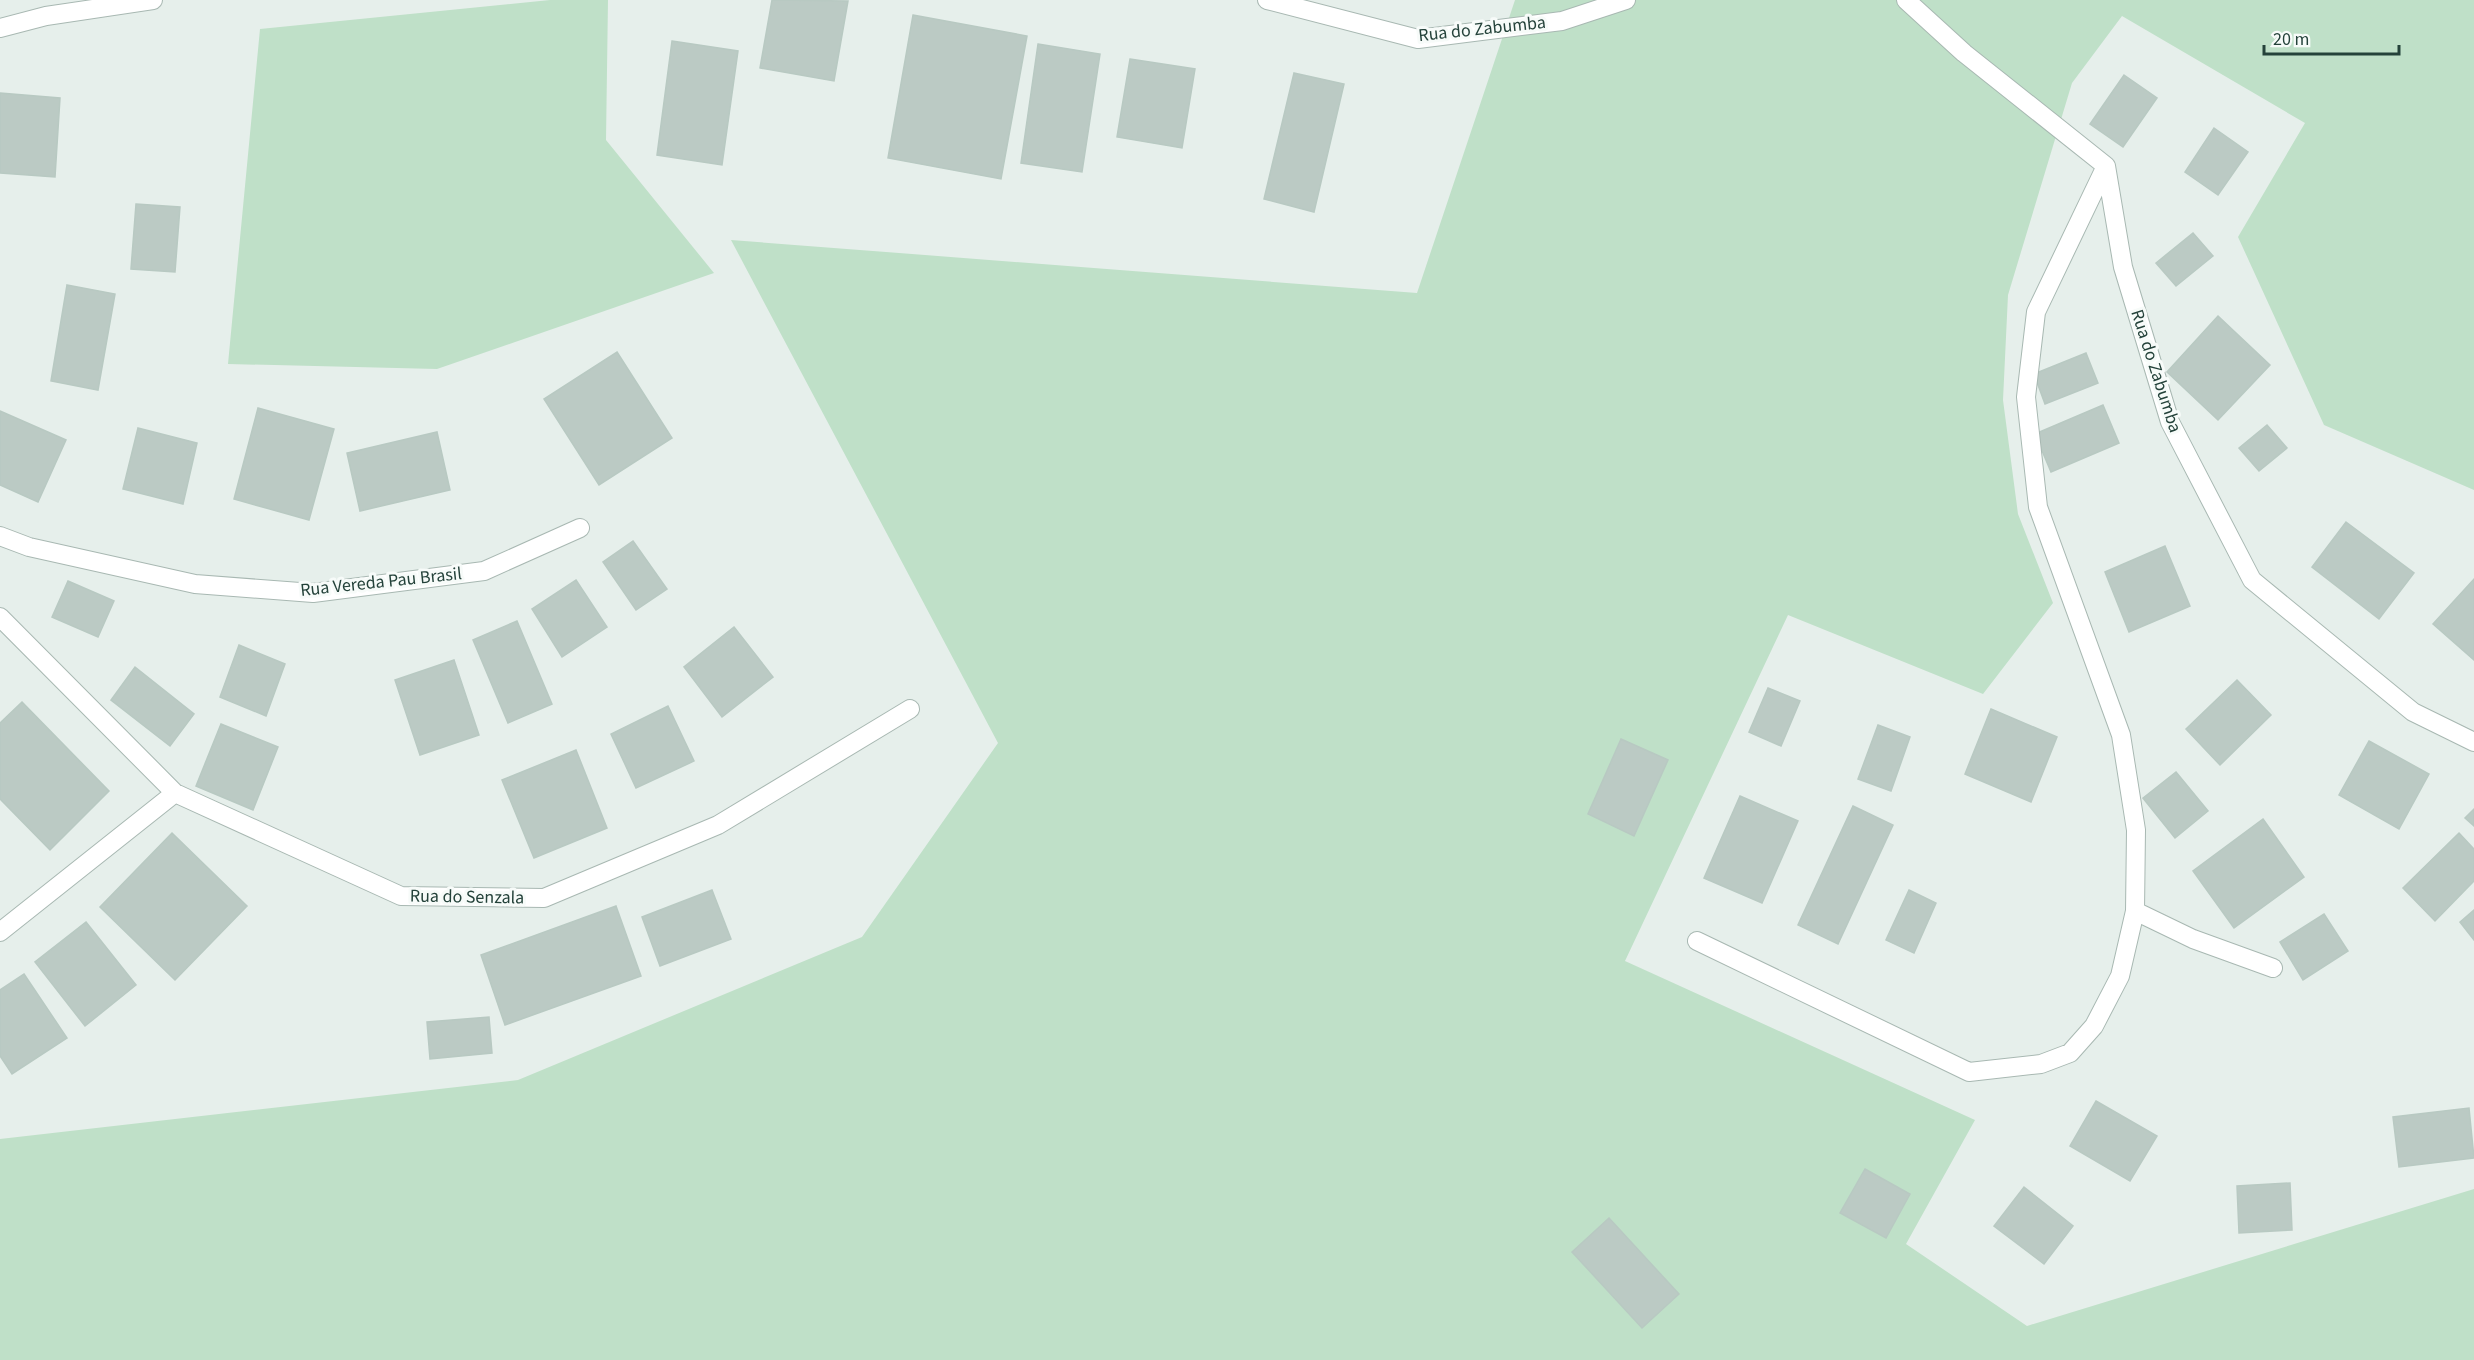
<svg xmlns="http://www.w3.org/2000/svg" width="2474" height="1360" font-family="'Source Sans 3',sans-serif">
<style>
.green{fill:#bfe0c8}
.building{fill:#bbcac4;stroke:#b8c9c2;stroke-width:1.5}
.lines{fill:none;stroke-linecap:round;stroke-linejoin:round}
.minor-casing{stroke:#a8b8b2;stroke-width:20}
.minor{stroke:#fff;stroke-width:18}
.labels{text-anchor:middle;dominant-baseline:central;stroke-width:6;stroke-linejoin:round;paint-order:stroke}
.street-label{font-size:18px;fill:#24423a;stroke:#f7fbf9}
</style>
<rect width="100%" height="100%" fill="#e6efeb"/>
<path class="green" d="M 550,0 L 608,0 L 606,140 L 714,273 L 437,369 L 228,364 L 260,29 Z
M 1515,0 L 2474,0 L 2474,490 L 2324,425 L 2238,237 L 2305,123 L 2122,16 L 2072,83 L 2008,295 L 2003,400 L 2018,514 L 2053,603 L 1983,694 L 1788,615 L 1625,961 L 1975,1120 L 1906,1244 L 2027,1326 L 2474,1189 L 2474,1360 L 0,1360 L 0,1139 L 518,1080 L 862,937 L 998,743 L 731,240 L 1417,293 Z"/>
<path class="building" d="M 772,0 L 848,1 L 834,81 L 760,68 Z
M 913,15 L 1027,36 L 1001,179 L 888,158 Z
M 672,41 L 738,51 L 722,165 L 657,155 Z
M 1038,44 L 1100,54 L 1082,172 L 1021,163 Z
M 1130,59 L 1195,69 L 1182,148 L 1117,137 Z
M 1294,73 L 1344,84 L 1314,212 L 1264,199 Z
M 2124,75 L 2157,98 L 2123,147 L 2090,124 Z
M 0,93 L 60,98 L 55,177 L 0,173 Z
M 2214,128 L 2248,152 L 2218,195 L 2185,172 Z
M 136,204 L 180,207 L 175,272 L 131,269 Z
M 2193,233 L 2213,256 L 2176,286 L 2156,263 Z
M 67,285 L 115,294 L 98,390 L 51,381 Z
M 2218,316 L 2270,365 L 2218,420 L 2167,372 Z
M 617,352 L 672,438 L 599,485 L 544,399 Z
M 2086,353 L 2098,383 L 2045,404 L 2034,374 Z
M 2103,405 L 2119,443 L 2051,472 L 2035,434 Z
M 258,408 L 334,429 L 309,520 L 234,499 Z
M 0,411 L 66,440 L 38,502 L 0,485 Z
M 2267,425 L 2287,448 L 2259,471 L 2239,448 Z
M 138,428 L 197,443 L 183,504 L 123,489 Z
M 437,432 L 450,490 L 360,511 L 347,453 Z
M 2346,522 L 2414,573 L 2379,619 L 2312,567 Z
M 633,541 L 667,589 L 636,610 L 603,562 Z
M 2165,546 L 2190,606 L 2129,632 L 2105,572 Z
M 2474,579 L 2474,660 L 2433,624 Z
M 576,580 L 607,627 L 562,657 L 532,609 Z
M 68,581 L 114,601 L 98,637 L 52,617 Z
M 517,621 L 552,704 L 508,723 L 473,640 Z
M 734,627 L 773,677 L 722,717 L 684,667 Z
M 239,645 L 285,664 L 266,716 L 220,697 Z
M 454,660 L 479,735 L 420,755 L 395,680 Z
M 135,667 L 194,714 L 170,746 L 111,700 Z
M 2237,680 L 2271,715 L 2220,765 L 2186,729 Z
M 1768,688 L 1800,701 L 1781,746 L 1749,732 Z
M 22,702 L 109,791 L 50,850 L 0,799 L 0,723 Z
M 668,706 L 694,761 L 636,788 L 611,734 Z
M 1991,709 L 2057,737 L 2031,802 L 1965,774 Z
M 221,724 L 278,747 L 253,810 L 196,786 Z
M 1878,725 L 1910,737 L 1891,791 L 1858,779 Z
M 1621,739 L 1668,760 L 1634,836 L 1588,814 Z
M 2369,741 L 2429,774 L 2399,829 L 2339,795 Z
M 576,750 L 607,828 L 534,858 L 502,780 Z
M 2176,772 L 2208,811 L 2175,838 L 2143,798 Z
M 1740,796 L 1798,821 L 1762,903 L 1704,878 Z
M 1853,806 L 1893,825 L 1838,944 L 1798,925 Z
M 2474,809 L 2474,826 L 2465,818 Z
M 2263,819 L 2304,877 L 2234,928 L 2193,871 Z
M 172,833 L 247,906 L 175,980 L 100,907 Z
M 2459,833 L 2474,849 L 2474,881 L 2435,921 L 2403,888 Z
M 712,890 L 731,939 L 660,966 L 642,917 Z
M 1909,890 L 1936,903 L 1914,953 L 1886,940 Z
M 616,906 L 641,976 L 505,1025 L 481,955 Z
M 2474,910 L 2474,940 L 2460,922 Z
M 2324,914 L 2348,951 L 2303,980 L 2280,942 Z
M 86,922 L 136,985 L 85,1026 L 35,962 Z
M 24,974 L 67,1038 L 12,1074 L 0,1056 L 0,990 Z
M 489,1017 L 492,1053 L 430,1059 L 427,1022 Z
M 2096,1101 L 2157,1136 L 2130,1181 L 2070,1146 Z
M 2469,1108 L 2474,1158 L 2399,1167 L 2393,1117 Z
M 1865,1169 L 1910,1194 L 1886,1238 L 1840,1213 Z
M 2290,1183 L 2292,1230 L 2239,1233 L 2237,1186 Z
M 2024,1187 L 2073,1226 L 2044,1264 L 1994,1226 Z
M 1609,1218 L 1679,1294 L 1642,1328 L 1572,1252 Z"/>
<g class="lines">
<defs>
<path id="minor" d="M 1267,0 L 1418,39 L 1562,21 L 1626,0
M 1906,0 L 1964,53 L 2106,166 L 2123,267 L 2170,422 L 2252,580 L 2413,712 L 2474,742
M 0,28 L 46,16 L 153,0
M 0,536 L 29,547 L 195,584 L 313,593 L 484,571 L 580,528
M 0,617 L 175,793 L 401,896 L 544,898 L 718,825 L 910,709
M 2135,911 L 2193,939 L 2273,968
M 0,932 L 175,793
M 1697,941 L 1969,1072 L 2041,1064 L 2070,1053 L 2094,1026 L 2120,976 L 2135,911 L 2136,830 L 2121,735 L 2038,507 L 2026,397 L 2036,312 L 2106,166"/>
</defs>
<use href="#minor" class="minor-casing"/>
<use href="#minor" class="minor"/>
</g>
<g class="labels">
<g class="street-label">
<text transform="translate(1482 29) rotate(-6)">Rua do Zabumba</text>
<text transform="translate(2156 371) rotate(72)">Rua do Zabumba</text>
<text transform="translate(381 582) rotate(-6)">Rua Vereda Pau Brasil</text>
<text transform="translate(467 897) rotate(1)">Rua do Senzala</text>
</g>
</g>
<path d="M2264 45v9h135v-9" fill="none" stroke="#24423a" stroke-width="3"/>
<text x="2273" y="45" font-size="18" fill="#24423a" stroke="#f7fbf9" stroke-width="4.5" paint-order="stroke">20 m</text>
</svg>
